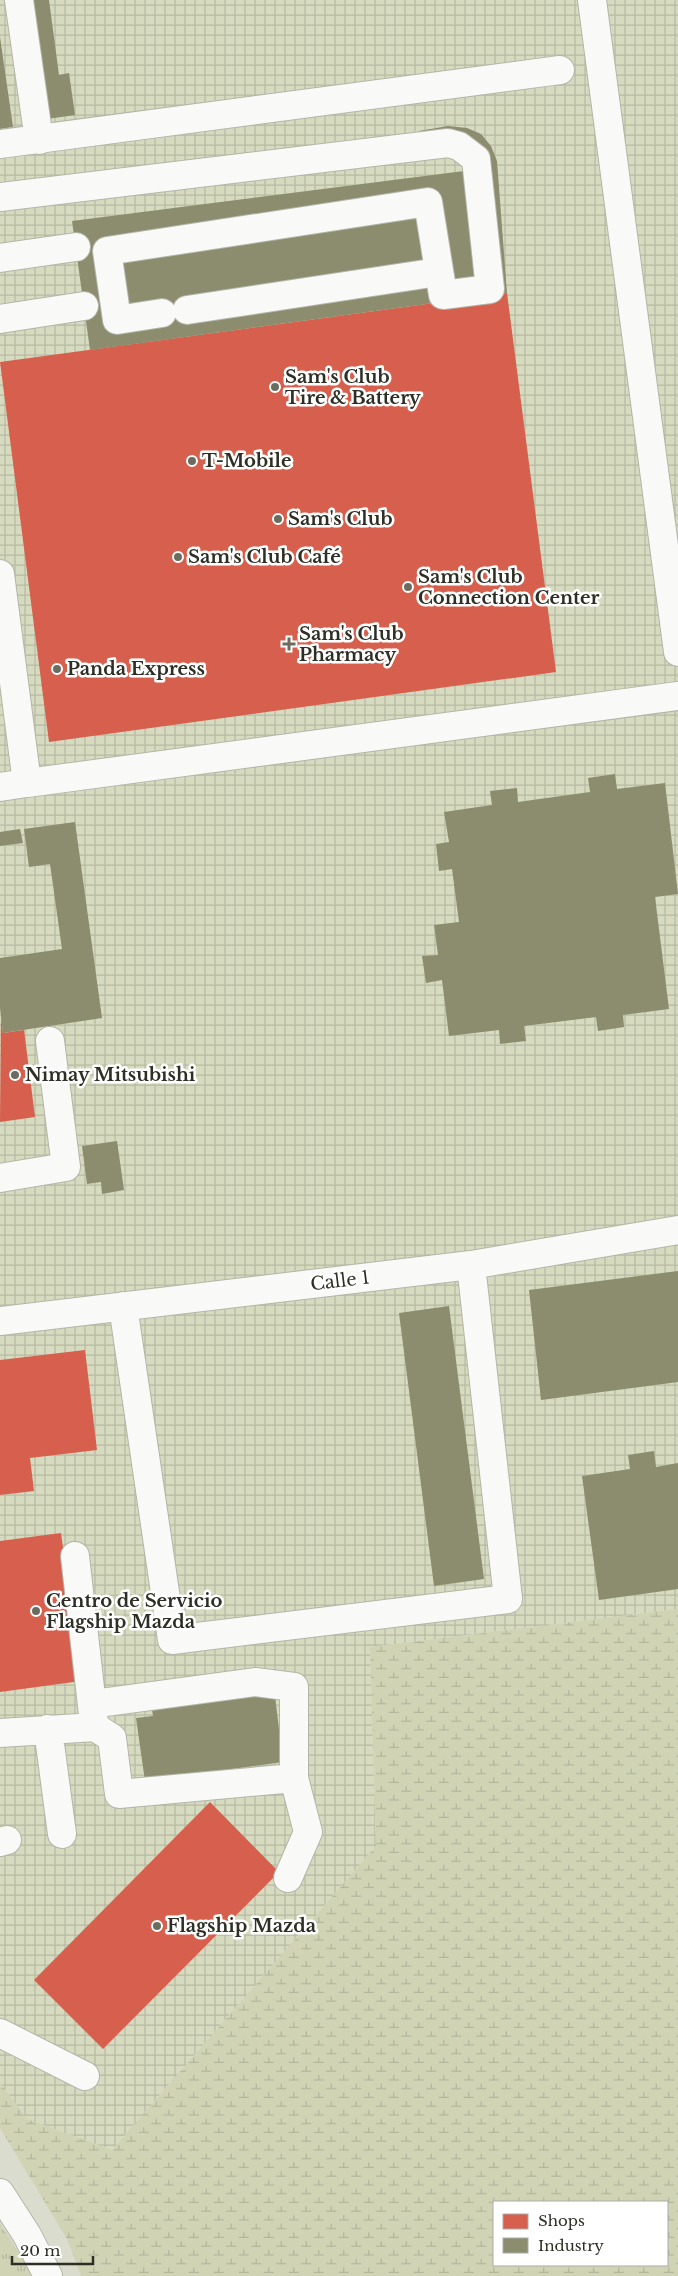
<svg xmlns="http://www.w3.org/2000/svg" width="678" height="2276" font-family="'Libre Baskerville',serif">
<style>
.industrial{fill:url(#industrial-grid)}
.grass{fill:url(#grass-tufts)}
.wetland{fill:url(#wetland-marsh);fill-rule:evenodd}
.shops{fill:#d6604d}
.industry{fill:#8c8c6e}
.lines{fill:none;stroke-linecap:round;stroke-linejoin:round}
.minor-casing{stroke:#b4b5a9;stroke-width:30}
.minor{stroke:#f9faf8;stroke-width:28}
.poi-dot{fill:#6a6c5f;stroke:#fff;stroke-width:2}
.labels{text-anchor:middle;dominant-baseline:central;stroke-width:5;stroke-linejoin:round;paint-order:stroke}
.poi-label{font-size:18px;font-weight:bold;fill:#2e2f24;stroke:#fff;text-anchor:start}
.street-label{font-size:18px;fill:#2e2f24;stroke:#fff}
</style>
<defs>
<pattern id="industrial-grid" width="8" height="8" patternUnits="userSpaceOnUse" patternTransform="scale(1.25)"><rect width="8" height="8" fill="#d6dabf"/><path d="M0 4h8M4 0v8" fill="none" stroke="#b8bba4"/></pattern>
<pattern id="grass-tufts" width="24" height="20" patternUnits="userSpaceOnUse" patternTransform="scale(1.25)"><rect width="24" height="20" fill="#d0d4b5"/><path d="M3 7l-1-3M5 7V3M7 7l1-3M15 17l-1-3M17 17v-4M19 17l1-3" fill="none" stroke="#b3b69c"/></pattern>
<pattern id="wetland-marsh" width="20" height="14" patternUnits="userSpaceOnUse" patternTransform="scale(1.25)"><rect width="20" height="14" fill="#d0d4b5"/><path d="M1 5h8M5 5V1M11 12h8M15 12V8" fill="none" stroke="#b3b69c"/></pattern>
</defs>
<rect width="100%" height="100%" fill="#daddcd"/>
<path class="industrial" d="M 0,0 L 678,0 L 678,1609 L 370,1647 L 376,1846 L 112,2150 L 27,2119 L 0,2083 Z"/>
<path class="grass" d="M 0,2223 L 29,2269 L 33,2276 L 0,2276 Z"/>
<path class="wetland" d="M 678,1609 L 678,2276 L 81,2276 L 67,2239 L 0,2128 L 0,2083 L 27,2119 L 112,2150 L 376,1846 L 370,1647 ZM 494,2202 L 667,2202 L 667,2265 L 494,2265 Z"/>
<path class="shops" d="M 507,293 L 556,672 L 49,742 L 0,362 Z
M 1,1016 L 3,1033 L 24,1030 L 35,1117 L 0,1122 Z
M 85,1350 L 97,1450 L 30,1458 L 34,1491 L 0,1495 L 0,1360 Z
M 61,1533 L 81,1681 L 0,1692 L 0,1541 Z
M 210,1802 L 279,1872 L 103,2049 L 34,1980 Z"/>
<path class="industry" d="M 24,0 L 49,0 L 59,75 L 69,73 L 75,115 L 40,120 Z
M 0,37 L 13,127 L 0,129 Z
M 448,126 L 467,128 L 481,134 L 491,146 L 497,161 L 507,293 L 90,350 L 72,221 L 464,171 L 460,160 L 453,156 L 425,159 L 419,131 Z
M 615,774 L 617,789 L 665,783 L 678,894 L 655,897 L 669,1009 L 623,1015 L 624,1027 L 598,1031 L 596,1017 L 524,1026 L 526,1041 L 500,1044 L 499,1030 L 449,1036 L 442,980 L 426,983 L 422,956 L 438,955 L 434,925 L 459,922 L 452,869 L 439,871 L 436,844 L 449,842 L 444,812 L 492,805 L 490,791 L 517,788 L 518,802 L 590,792 L 588,778 Z
M 75,822 L 102,1018 L 3,1033 L 0,1008 L 0,958 L 62,949 L 50,864 L 29,867 L 24,829 Z
M 20,829 L 23,843 L 0,846 L 0,832 Z
M 117,1141 L 124,1190 L 102,1194 L 101,1182 L 87,1184 L 82,1146 Z
M 678,1271 L 678,1382 L 541,1400 L 529,1290 Z
M 449,1306 L 484,1579 L 434,1586 L 399,1313 Z
M 654,1451 L 656,1467 L 678,1463 L 678,1589 L 599,1600 L 582,1476 L 630,1469 L 628,1455 Z
M 274,1688 L 283,1762 L 145,1781 L 136,1718 L 153,1716 L 151,1704 Z"/>
<g class="lines">
<defs>
<path id="minor" d="M 19,0 L 39,140
M 592,0 L 678,652
M 0,144 L 560,70
M 0,197 L 448,143 L 459,146 L 476,159 L 490,289 L 443,295 L 428,202 L 107,251 L 117,320 L 162,313
M 0,258 L 76,247
M 187,310 L 438,272
M 0,319 L 84,306
M 0,574 L 27,783 L 0,787
M 27,783 L 678,696
M 0,1178 L 66,1167 L 50,1041
M 123,1306 L 172,1640 L 508,1599 L 471,1265
M 0,1321 L 471,1265 L 678,1230
M 75,1556 L 94,1723
M 48,1729 L 62,1834
M 0,1733 L 95,1727 L 112,1738 L 119,1794 L 294,1778 L 294,1687 L 255,1682 L 92,1704
M 0,1842 L 7,1840
M 288,1878 L 308,1832 L 294,1778
M 0,2033 L 85,2076
M 0,2193 L 27,2235 L 48,2276"/>
</defs>
<use href="#minor" class="minor-casing"/>
<use href="#minor" class="minor"/>
</g>
<g class="poi-dot">
<circle cx="275" cy="387" r="5"/>
<circle cx="192" cy="461" r="5"/>
<circle cx="278" cy="519" r="5"/>
<circle cx="178" cy="557" r="5"/>
<circle cx="408" cy="587" r="5"/>
<path d="M286.5 636.5h5v5h5v5h-5v5h-5v-5h-5v-5h5z"/>
<circle cx="57" cy="669" r="5"/>
<circle cx="15" cy="1075" r="5"/>
<circle cx="36" cy="1611" r="5"/>
<circle cx="157" cy="1926" r="5"/>
</g>
<g class="labels">
<g class="poi-label">
<text x="285" y="377">Sam's Club<tspan x="285" dy="21">Tire &amp; Battery</tspan></text>
<text x="202" y="461">T-Mobile</text>
<text x="288" y="519">Sam's Club</text>
<text x="188" y="557">Sam's Club Café</text>
<text x="418" y="577">Sam's Club<tspan x="418" dy="21">Connection Center</tspan></text>
<text x="299" y="634">Sam's Club<tspan x="299" dy="21">Pharmacy</tspan></text>
<text x="67" y="669">Panda Express</text>
<text x="25" y="1075">Nimay Mitsubishi</text>
<text x="46" y="1601">Centro de Servicio<tspan x="46" dy="21">Flagship Mazda</tspan></text>
<text x="167" y="1926">Flagship Mazda</text>
</g>
<g class="street-label">
<text transform="translate(340 1281) rotate(-7)">Calle 1</text>
</g>
</g>
<rect x="493" y="2201" width="175" height="65" fill="#ffffff" stroke="#abaca7"/>
<rect x="503" y="2214" width="25" height="15" fill="#d6604d" stroke="#abaca7"/>
<text x="538" y="2226" font-size="15" fill="#2e2f24">Shops</text>
<rect x="503" y="2238" width="25" height="15" fill="#8c8c6e" stroke="#abaca7"/>
<text x="538" y="2251" font-size="15" fill="#2e2f24">Industry</text>
<path d="M12 2256v8h81v-8" fill="none" stroke="#2e2f24" stroke-width="2.5"/>
<text x="20" y="2256" font-size="15" fill="#2e2f24" stroke="#ffffff" stroke-width="4" paint-order="stroke">20 m</text>
</svg>
